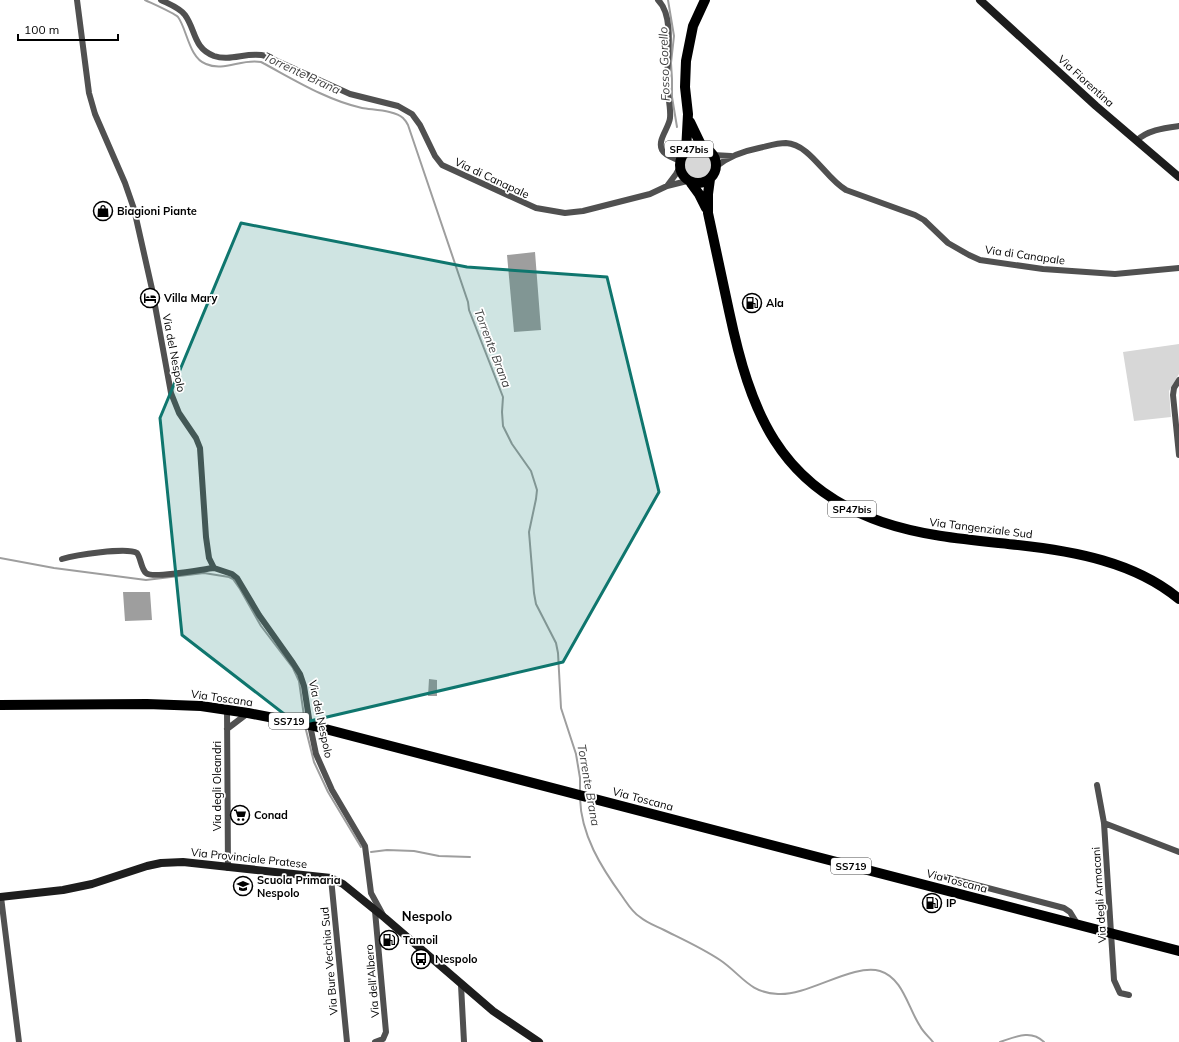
<svg xmlns="http://www.w3.org/2000/svg" width="1179" height="1042" font-family="Mulish,sans-serif">
<style>
.green{fill:#d7d7d7}
.water{fill:#9e9e9e}
.lines{fill:none;stroke-linecap:round;stroke-linejoin:round}
.stream{stroke:#9e9e9e;stroke-width:2}
.street{stroke:#505050;stroke-width:6}
.secondary{stroke:#1d1d1d;stroke-width:8}
.primary{stroke:#000;stroke-width:10}
.marked{fill:#0f766e;fill-opacity:0.2;stroke:#0f766e;stroke-width:3;stroke-linejoin:round}
.labels{text-anchor:middle;dominant-baseline:central;stroke-width:3.5;stroke-linejoin:round;paint-order:stroke}
.shield{fill:#fff;stroke:#4c4c4c;stroke-width:1}
.shield-label{font-size:10px;font-weight:bold;fill:#000}
.street-label{font-size:11px;fill:#000;stroke:#fff}
.poi-label{font-size:11px;font-weight:bold;fill:#000;stroke:#fff;text-anchor:start}
.water-label{font-size:12px;font-style:italic;fill:#3f3f3f;stroke:#fff}
.quarter-label{font-size:13px;font-weight:bold;fill:#000;stroke:#fff}
</style>
<rect width="100%" height="100%" fill="#fff"/>
<path class="green" d="M685 165a13 13 0 1 1 26 0a13 13 0 1 1-26 0Z
M 1179,344 L 1179,374 L 1169,391 L 1171,417 L 1134,421 L 1123,352 Z"/>
<path class="water" d="M 535,252 L 541,330 L 514,332 L 507,255 Z
M 123,592 L 150,592 L 152,620 L 125,621 Z
M 429,679 L 437,680 L 437,696 L 428,696 Z"/>
<g class="lines">
<path class="stream" d="M 145,0 C 151,3 174,13 178,17 C 187,29 189,58 206,64 C 224,72 242,58 261,62 C 293,79 326,100 362,108 C 372,110 395,110 403,118 C 405,120 407,123 408,125 L 468,302 L 469,310 L 503,397 L 502,412 L 503,426 L 512,444 L 531,471 L 537,490 L 536,499 L 529,532 L 534,593 L 536,604 L 556,643 L 558,653 L 561,708 L 576,754 L 580,778 L 580,792
M 668,0 L 674,36 L 671,63 L 672,79 L 672,97 L 677,127
M 0,558 L 54,568 L 146,580 L 204,573 L 229,577 L 233,579 L 240,589 L 261,626 L 293,668 L 299,681 L 304,716
M 306,730 L 314,762 L 328,792 L 361,847
M 580,798 C 581,835 601,867 622,896 C 627,903 632,912 640,917 C 647,923 656,926 664,930 C 682,939 702,948 720,960 C 741,974 749,993 778,994 C 808,996 853,963 880,971 C 903,978 908,1008 920,1026 C 923,1032 929,1037 933,1042
M 371,852 L 387,850 L 414,851 L 439,856 L 470,857
M 1000,1042 C 1015,1037 1031,1029 1044,1042"/>
<path class="street" d="M 77,0 L 89,93 L 95,114 L 125,183 L 134,209 L 152,289 L 171,393 L 179,413 L 196,438 L 200,448 L 206,537 L 209,558 L 214,568 L 232,574 L 237,578 L 259,615 L 293,663 L 300,674 L 304,686 L 310,725 L 316,754 L 332,790 L 365,846 L 371,893 L 383,915
M 161,0 C 169,4 180,8 185,15 C 196,30 193,48 214,56 C 231,62 248,51 266,56 L 350,94 L 398,106 L 412,114 L 420,125 L 435,156 L 442,165 L 536,208 L 565,213 L 583,211 L 650,194 L 667,186 L 687,181
M 658,0 C 676,17 666,64 667,87 C 668,97 671,108 670,118 C 669,128 657,140 662,150 C 665,156 674,158 680,161
M 1136,141 C 1147,130 1164,128 1179,126
M 713,155 L 731,156
M 717,166 C 729,156 744,151 759,148 C 768,146 777,143 786,143 C 810,144 826,179 846,190 L 915,215 L 924,220 L 948,243 L 969,255 L 980,260 L 1043,269 L 1115,274 L 1179,268
M 667,186 L 676,174 L 680,167
M 1179,380 L 1174,388 L 1173,395 L 1179,455
M 62,559 C 75,555 127,547 137,553 C 141,558 141,569 146,573 C 153,579 203,569 214,568
M 227,709 L 228,868
M 227,729 L 248,713
M 1097,785 L 1104,823 L 1114,980 L 1120,993 L 1129,995
M 1104,823 L 1179,852
M 946,877 L 1064,908 L 1070,912 L 1078,925
M 331,878 L 347,1042
M 1,897 L 19,1042
M 461,985 L 464,1042
M 375,1042 L 383,1039 L 386,1032 L 375,911"/>
<path class="secondary" d="M 980,0 L 1096,106 L 1179,177
M 0,897 L 63,890 L 92,884 L 147,866 L 161,863 L 183,862 L 331,878 L 343,884 L 385,918 L 493,1011 L 539,1042"/>
<path class="primary" d="M 690,122 L 702,147
M680 165a18 18 0 1 1 36 0a18 18 0 1 1-36 0Z
M 686,151 L 688,114 L 685,87 L 686,61 L 693,26 L 705,0
M 710,179 L 708,194 L 708,213 C 715,246 722,278 729,311 C 750,410 778,486 882,522 C 926,537 972,540 1018,545 C 1073,551 1135,562 1179,599
M 691,183 L 699,194 L 706,208
M 0,705 L 147,704 L 201,706 L 248,713 L 310,725 L 1179,951"/>
</g>
<path class="marked" d="M 241,223 L 467,267 L 607,277 L 659,492 L 563,662 L 297,724 L 182,635 L 160,418 Z"/>
<defs>
<symbol id="shop-ring" viewBox="-11 -11 22 22"><circle r="9.5" fill="#fff" stroke="#000" stroke-width="1.5"/><path d="M-5-2.5h2.3a2.7 3.5 0 0 1 5.4 0H5L5.5 6h-11ZM-1.5-2.5h3a1.5 2.3 0 0 0-3 0Z" fill="#000"/></symbol>
<symbol id="hotel-ring" viewBox="-11 -11 22 22"><circle r="9.5" fill="#fff" stroke="#000" stroke-width="1.5"/><path d="M-6-4.5h1.5V1H6V5H4.5V3h-9V5H-6ZM-4 0a1.8 1.8 0 1 1 3.6 0ZM.5 0V-2.5h3Q6-2.5 6 0Z" fill="#000"/></symbol>
<symbol id="fuel-ring" viewBox="-11 -11 22 22"><circle r="9.5" fill="#fff" stroke="#000" stroke-width="1.5"/><path d="M-5.5-6h7V0h2V4h1.3V-2.5L3-4.5l.8-.8L6-3V5H2.5V1h-1V6h-7ZM-4.2-4.7v3.2H.2V-4.7Z" fill="#000"/></symbol>
<symbol id="supermarket-ring" viewBox="-11 -11 22 22"><circle r="9.5" fill="#fff" stroke="#000" stroke-width="1.5"/><path d="M-6-5.5h2.5l.6 2H6L4.5 2H-2.5L-4.4-4H-6ZM-1.5 3.2a1.3 1.3 0 1 0 .1 0ZM3 3.2a1.3 1.3 0 1 0 .1 0Z" fill="#000"/></symbol>
<symbol id="school-ring" viewBox="-11 -11 22 22"><circle r="9.5" fill="#fff" stroke="#000" stroke-width="1.5"/><path d="M0-5L7-2L0 1L-7-2ZM-4 1L0 2.5L4 1V4Q0 6-4 4Z" fill="#000"/></symbol>
<symbol id="bus-ring" viewBox="-11 -11 22 22"><circle r="9.5" fill="#fff" stroke="#000" stroke-width="1.5"/><path d="M-5-6H5V4H4V6H2V4H-2V6H-4V4H-5ZM-3.5-4V0h7V-4ZM-3.5 1.2v1.5H-2V1.2ZM2 1.2v1.5H3.5V1.2Z" fill="#000"/></symbol>
</defs>
<g fill-rule="evenodd">
<use href="#shop-ring" x="92" y="200" width="22" height="22"/>
<use href="#hotel-ring" x="139" y="287" width="22" height="22"/>
<use href="#fuel-ring" x="741" y="292" width="22" height="22"/>
<use href="#supermarket-ring" x="229" y="804" width="22" height="22"/>
<use href="#school-ring" x="232" y="875" width="22" height="22"/>
<use href="#fuel-ring" x="921" y="892" width="22" height="22"/>
<use href="#fuel-ring" x="378" y="929" width="22" height="22"/>
<use href="#bus-ring" x="410" y="948" width="22" height="22"/>
</g>
<g class="labels">
<g class="shield">
<rect x="665" y="141" width="48" height="16" rx="3"/>
<rect x="828" y="501" width="48" height="16" rx="3"/>
<rect x="269" y="713" width="40" height="16" rx="3"/>
<rect x="831" y="858" width="40" height="16" rx="3"/>
</g>
<g class="shield-label">
<text x="689" y="149">SP47bis</text>
<text x="852" y="509">SP47bis</text>
<text x="289" y="721">SS719</text>
<text x="851" y="866">SS719</text>
</g>
<g class="street-label">
<text transform="translate(1086 81) rotate(42)">Via Fiorentina</text>
<text transform="translate(492 178) rotate(25)">Via di Canapale</text>
<text transform="translate(1025 255) rotate(8)">Via di Canapale</text>
<text transform="translate(174 353) rotate(79)">Via del Nespolo</text>
<text transform="translate(981 528) rotate(7)">Via Tangenziale Sud</text>
<text transform="translate(222 698) rotate(8)">Via Toscana</text>
<text transform="translate(321 719) rotate(78)">Via del Nespolo</text>
<text transform="translate(217 786) rotate(-90)">Via degli Oleandri</text>
<text transform="translate(643 799) rotate(15)">Via Toscana</text>
<text transform="translate(249 858) rotate(6)">Via Provinciale Pratese</text>
<text transform="translate(957 881) rotate(15)">Via Toscana</text>
<text transform="translate(1099 895) rotate(-94)">Via degli Armacani</text>
<text transform="translate(329 961) rotate(-95)">Via Bure Vecchia Sud</text>
<text transform="translate(372 981) rotate(-95)">Via dell'Albero</text>
</g>
<g class="poi-label">
<text x="117" y="211">Biagioni Piante</text>
<text x="164" y="298">Villa Mary</text>
<text x="766" y="303">Ala</text>
<text x="254" y="815">Conad</text>
<text x="257" y="880">Scuola Primaria<tspan x="257" dy="13">Nespolo</tspan></text>
<text x="946" y="903">IP</text>
<text x="403" y="940">Tamoil</text>
<text x="435" y="959">Nespolo</text>
</g>
<g class="water-label">
<text transform="translate(664 64) rotate(-92)">Fosso Gorello</text>
<text transform="translate(302 73) rotate(25)">Torrente Brana</text>
<text transform="translate(493 348) rotate(69)">Torrente Brana</text>
<text transform="translate(589 785) rotate(80)">Torrente Brana</text>
</g>
<g class="quarter-label">
<text x="427" y="916">Nespolo</text>
</g>
</g>
<path d="M18 34v6h100v-6" fill="none" stroke="#000000" stroke-width="2"/>
<text x="24" y="34" font-size="12" fill="#000000" stroke="#ffffff" stroke-width="3" paint-order="stroke">100 m</text>
</svg>
